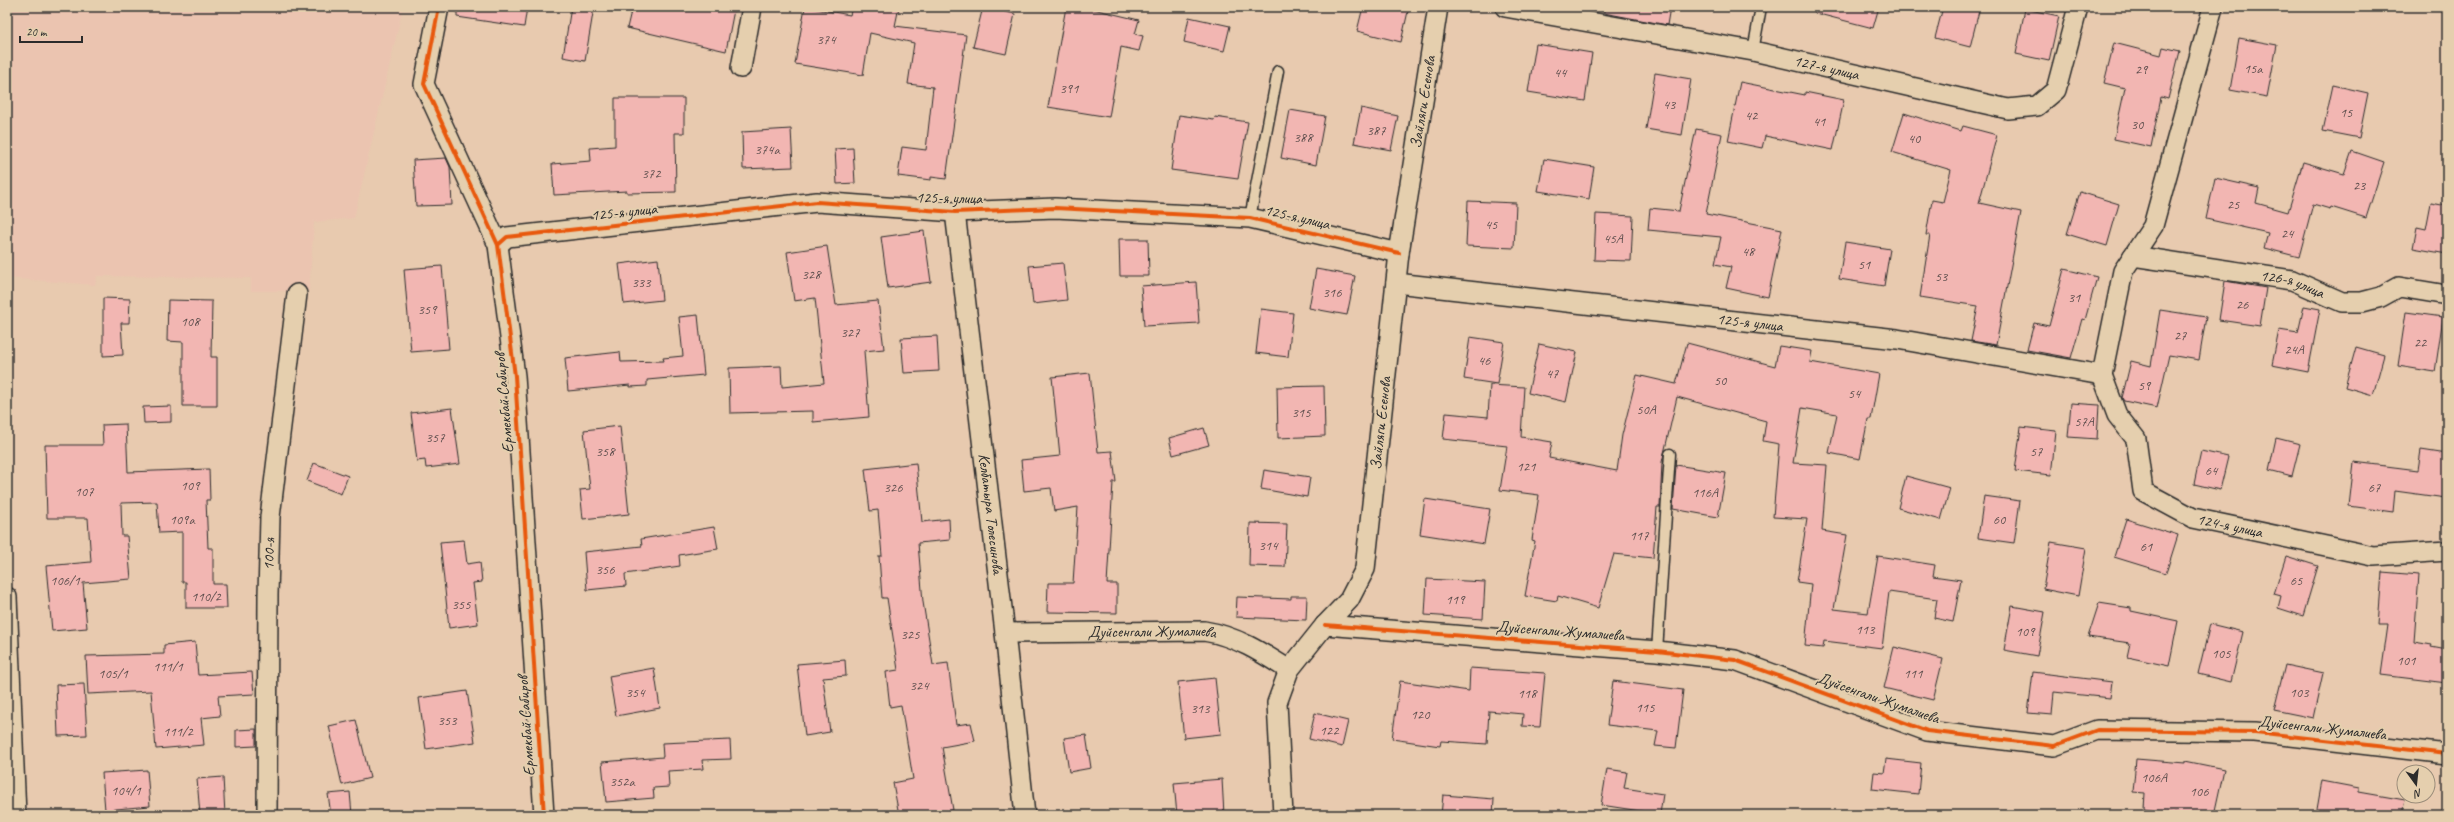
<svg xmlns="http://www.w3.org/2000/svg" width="2454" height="822" font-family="Caveat,sans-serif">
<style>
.built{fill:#ebc4b0}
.building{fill:#f2b6b2;stroke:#2b2b2b}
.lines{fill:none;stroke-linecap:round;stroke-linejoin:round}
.service-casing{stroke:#2b2b2b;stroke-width:13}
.minor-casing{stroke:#2b2b2b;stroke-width:22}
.service{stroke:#e5cfae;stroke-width:10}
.minor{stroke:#e5cfae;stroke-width:19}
.cycleway-casing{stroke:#e5cfae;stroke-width:6}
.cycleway{stroke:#e8590c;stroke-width:4}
.labels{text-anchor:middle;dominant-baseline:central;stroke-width:4;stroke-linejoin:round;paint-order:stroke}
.number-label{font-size:14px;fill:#5d4e4d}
.street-label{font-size:16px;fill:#2b2b2b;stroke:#e5cfae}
</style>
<rect width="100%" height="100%" fill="#e8caaf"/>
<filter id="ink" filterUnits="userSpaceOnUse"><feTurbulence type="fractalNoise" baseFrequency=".025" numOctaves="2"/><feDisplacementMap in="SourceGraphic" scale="8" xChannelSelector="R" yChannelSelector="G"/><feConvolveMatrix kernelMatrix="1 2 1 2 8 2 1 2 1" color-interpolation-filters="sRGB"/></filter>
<g filter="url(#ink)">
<path class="built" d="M 7,7 L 403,7 L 354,218 L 314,222 L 309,291 L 251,291 L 251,278 L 97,276 L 95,285 L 7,278 Z"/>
<path class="building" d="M 457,7 L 527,7 L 524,27 L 457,17 Z
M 571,7 L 594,7 L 585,61 L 563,57 Z
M 632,7 L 717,7 L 734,10 L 726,51 L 627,28 Z
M 805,7 L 850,15 L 852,7 L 899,7 L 895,26 L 966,35 L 946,179 L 931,177 L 931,180 L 898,176 L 902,147 L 926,150 L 933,87 L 908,84 L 914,43 L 870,33 L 863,75 L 795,64 Z
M 983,7 L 1015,14 L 1006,54 L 973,47 Z
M 1066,7 L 1097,10 L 1139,20 L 1135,34 L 1143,36 L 1139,51 L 1121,47 L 1109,117 L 1048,107 Z
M 1363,7 L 1409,7 L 1401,42 L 1357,31 Z
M 1604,7 L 1670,7 L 1667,25 L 1604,13 Z
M 1816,7 L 1879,7 L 1873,28 L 1815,13 Z
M 1943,7 L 1980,7 L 1970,47 L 1935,38 Z
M 2025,9 L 2059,16 L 2049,61 L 2016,54 Z
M 1189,17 L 1230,26 L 1224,51 L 1184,42 Z
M 2239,38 L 2277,45 L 2267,97 L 2230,90 Z
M 2114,43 L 2161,55 L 2163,47 L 2180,51 L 2168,99 L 2161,97 L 2151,147 L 2114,139 L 2125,88 L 2104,83 Z
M 1536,44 L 1592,53 L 1585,101 L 1528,92 Z
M 1655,73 L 1691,79 L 1682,135 L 1646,129 Z
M 1740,82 L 1805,95 L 1805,92 L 1844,100 L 1833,150 L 1765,136 L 1762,148 L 1728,141 Z
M 2333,85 L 2368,93 L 2359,138 L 2323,131 Z
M 615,98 L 684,98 L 684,133 L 675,133 L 676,192 L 627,193 L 627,191 L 554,195 L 552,164 L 591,161 L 590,148 L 615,146 Z
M 1361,108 L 1398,116 L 1391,150 L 1354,143 Z
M 1290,110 L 1325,116 L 1316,165 L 1281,158 Z
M 1904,113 L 1961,131 L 1963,126 L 1997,135 L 1979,203 L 2021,212 L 1996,345 L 1971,341 L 1978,306 L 1920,297 L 1930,235 L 1926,235 L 1932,200 L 1943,202 L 1951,170 L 1892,152 Z
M 1179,115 L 1214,120 L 1215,117 L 1248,122 L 1238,179 L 1171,170 Z
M 791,129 L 793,167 L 743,169 L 742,132 Z
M 1696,129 L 1722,134 L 1706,214 L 1782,229 L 1768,297 L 1726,288 L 1731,267 L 1715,264 L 1721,237 L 1648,230 L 1650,208 L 1679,211 Z
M 853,148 L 855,183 L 837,184 L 835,149 Z
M 2352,151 L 2384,162 L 2366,218 L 2331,207 L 2330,209 L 2313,204 L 2299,257 L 2264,248 L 2268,233 L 2206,219 L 2215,178 L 2259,188 L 2256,203 L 2288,212 L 2303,162 L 2344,174 Z
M 446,158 L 450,167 L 452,205 L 416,206 L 413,160 Z
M 1544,159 L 1594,167 L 1589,199 L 1538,191 Z
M 2080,192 L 2119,204 L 2107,246 L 2067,234 Z
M 1468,201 L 1516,203 L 1514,248 L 1466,246 Z
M 2431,203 L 2447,206 L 2447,254 L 2413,248 L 2417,227 L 2426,229 Z
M 1596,214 L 1633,216 L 1631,261 L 1594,260 Z
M 924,231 L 931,282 L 888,288 L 881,237 Z
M 1119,239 L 1148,239 L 1149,276 L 1120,276 Z
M 1845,242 L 1890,249 L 1884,286 L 1839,279 Z
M 827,246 L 836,305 L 878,301 L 884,349 L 864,351 L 869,417 L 813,422 L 813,411 L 730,413 L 729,368 L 781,366 L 782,387 L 824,383 L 815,298 L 794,301 L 787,252 Z
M 658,259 L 662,300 L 624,304 L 619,264 Z
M 1063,263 L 1067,300 L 1033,304 L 1029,266 Z
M 442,266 L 449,349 L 411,352 L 404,269 Z
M 1316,269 L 1355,276 L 1347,315 L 1309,308 Z
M 2064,269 L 2097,277 L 2085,320 L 2082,319 L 2071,358 L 2027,350 L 2034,323 L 2049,326 Z
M 2225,281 L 2266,288 L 2260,326 L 2219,320 Z
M 1196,282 L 1199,323 L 1144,326 L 1141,286 Z
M 103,298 L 130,299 L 129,323 L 121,323 L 123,355 L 103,356 Z
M 168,300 L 212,301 L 211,357 L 217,357 L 217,406 L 183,406 L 183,342 L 167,341 Z
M 2304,306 L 2320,309 L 2308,372 L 2272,365 L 2279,330 L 2298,333 Z
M 1261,309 L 1293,313 L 1288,357 L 1256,353 Z
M 2160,310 L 2206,317 L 2199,360 L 2169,355 L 2157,408 L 2124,401 L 2122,398 L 2131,361 L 2151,366 Z
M 2406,312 L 2443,317 L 2435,372 L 2398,366 Z
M 698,315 L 704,375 L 647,380 L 647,386 L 630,387 L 630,385 L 568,391 L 565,358 L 620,352 L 621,362 L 664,361 L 663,358 L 683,356 L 679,317 Z
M 937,336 L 939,371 L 904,373 L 901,338 Z
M 1470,337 L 1504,342 L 1497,384 L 1464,379 Z
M 1687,343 L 1775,366 L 1779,346 L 1812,351 L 1810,362 L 1879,374 L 1871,419 L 1868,419 L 1860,459 L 1829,453 L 1837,414 L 1802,408 L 1793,463 L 1827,465 L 1822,531 L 1847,535 L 1834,609 L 1868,613 L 1878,556 L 1935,565 L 1933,576 L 1961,580 L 1953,622 L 1934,618 L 1937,599 L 1889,592 L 1882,648 L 1824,641 L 1823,648 L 1805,646 L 1811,584 L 1797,582 L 1807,519 L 1773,517 L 1779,444 L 1763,441 L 1766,421 L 1677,397 L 1662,462 L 1660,507 L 1657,507 L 1653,558 L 1614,554 L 1598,608 L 1558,596 L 1557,601 L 1525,596 L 1535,541 L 1532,540 L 1539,495 L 1500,490 L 1507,446 L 1443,439 L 1446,413 L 1488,417 L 1490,385 L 1524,387 L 1521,437 L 1552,442 L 1549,458 L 1617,471 L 1622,435 L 1637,375 L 1676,384 Z
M 1539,344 L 1577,352 L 1566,402 L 1528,393 Z
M 2356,347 L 2384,355 L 2373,395 L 2345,387 Z
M 1090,373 L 1098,452 L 1112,451 L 1116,482 L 1113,482 L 1107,584 L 1117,584 L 1117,613 L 1047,612 L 1048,583 L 1073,583 L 1078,507 L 1054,511 L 1051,488 L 1024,491 L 1021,460 L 1060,456 L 1052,377 Z
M 1324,386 L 1325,436 L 1278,438 L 1277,387 Z
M 2071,403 L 2099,405 L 2097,439 L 2068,437 Z
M 171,406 L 171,422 L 144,423 L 143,407 Z
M 452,408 L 460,464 L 426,468 L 425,460 L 417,461 L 411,413 Z
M 126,424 L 128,472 L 209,469 L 210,500 L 206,500 L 208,548 L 213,548 L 213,584 L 226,584 L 227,608 L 186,608 L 186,582 L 182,582 L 182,532 L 159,533 L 157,502 L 121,503 L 122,536 L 127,536 L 131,579 L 83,583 L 87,628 L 52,631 L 46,566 L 91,562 L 88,518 L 47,518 L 45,445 L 103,445 L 102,425 Z
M 620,426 L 629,514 L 583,519 L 580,490 L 590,489 L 584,430 Z
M 2021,427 L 2056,431 L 2051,475 L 2015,471 Z
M 1204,428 L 1209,445 L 1173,455 L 1169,438 Z
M 2276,438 L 2300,444 L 2292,476 L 2269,470 Z
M 2421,450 L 2447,454 L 2446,498 L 2395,491 L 2393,512 L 2349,506 L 2354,462 L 2418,470 Z
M 2201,451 L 2228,457 L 2220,490 L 2194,484 Z
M 314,463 L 348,476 L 341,494 L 307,481 Z
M 916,463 L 922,522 L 949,519 L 950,540 L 918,543 L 923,602 L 933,665 L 948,663 L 956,725 L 971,723 L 975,741 L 942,747 L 953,810 L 926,815 L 899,815 L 893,783 L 913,779 L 901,705 L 890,707 L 886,672 L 898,670 L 887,598 L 882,598 L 879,556 L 882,556 L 878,510 L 870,511 L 865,469 Z
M 1676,465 L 1726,473 L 1718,517 L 1673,509 Z
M 1264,470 L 1310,477 L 1307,497 L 1261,489 Z
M 1906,476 L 1950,488 L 1941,520 L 1898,508 Z
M 1984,496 L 2020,501 L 2014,543 L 1978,538 Z
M 1425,499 L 1490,509 L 1484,544 L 1420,534 Z
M 2126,519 L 2178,535 L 2166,573 L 2114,557 Z
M 1250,523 L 1287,524 L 1285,567 L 1249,566 Z
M 714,527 L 718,549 L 679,555 L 680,566 L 625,574 L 626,586 L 587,590 L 584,552 L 642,546 L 641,539 Z
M 464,540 L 467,564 L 480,562 L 482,582 L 473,583 L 478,624 L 449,628 L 440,542 Z
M 2051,542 L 2086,548 L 2078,596 L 2043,589 Z
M 2286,556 L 2318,566 L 2303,616 L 2278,608 L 2281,596 L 2274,594 Z
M 2382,572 L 2419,575 L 2414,642 L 2432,645 L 2431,647 L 2447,650 L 2447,683 L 2381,675 L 2388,625 L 2378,625 Z
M 1427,579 L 1485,582 L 1483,619 L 1425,615 Z
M 1291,596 L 1307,596 L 1306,620 L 1236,617 L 1237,597 L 1291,599 Z
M 2099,603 L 2131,608 L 2131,611 L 2178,621 L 2169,666 L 2127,657 L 2130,643 L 2088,637 Z
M 2012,606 L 2045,612 L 2037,656 L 2004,650 Z
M 2210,624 L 2243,632 L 2231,682 L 2198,674 Z
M 195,642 L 198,675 L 252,672 L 254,694 L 218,696 L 220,716 L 201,718 L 204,745 L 156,749 L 151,691 L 88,694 L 86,656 L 164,654 L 164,645 Z
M 1894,647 L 1943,659 L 1933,700 L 1884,688 Z
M 845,660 L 846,676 L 823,678 L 830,732 L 805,736 L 797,664 Z
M 2285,665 L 2323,673 L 2313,718 L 2274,710 Z
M 654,668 L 660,708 L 616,716 L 609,676 Z
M 1470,668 L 1545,673 L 1540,727 L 1522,726 L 1523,714 L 1489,711 L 1487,744 L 1441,741 L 1440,746 L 1392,739 L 1400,681 L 1469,691 Z
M 2033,672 L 2112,682 L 2110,698 L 2054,692 L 2052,715 L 2028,713 Z
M 1215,678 L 1221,734 L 1184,738 L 1178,682 Z
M 1613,681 L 1683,690 L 1676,748 L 1655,746 L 1658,731 L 1607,725 Z
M 84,684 L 87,735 L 58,736 L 56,685 Z
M 467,691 L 475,742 L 426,749 L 419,698 Z
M 1315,713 L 1348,721 L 1342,747 L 1309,739 Z
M 356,720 L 370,778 L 342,785 L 329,726 Z
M 256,729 L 256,746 L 236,747 L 236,730 Z
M 1086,735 L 1091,768 L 1069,772 L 1064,738 Z
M 730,740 L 731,759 L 702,760 L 703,769 L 668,771 L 669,787 L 653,788 L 654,798 L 606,802 L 602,762 L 663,757 L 662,743 Z
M 1886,759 L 1921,763 L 1918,794 L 1872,789 L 1874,772 L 1884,773 Z
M 2136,759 L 2185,763 L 2185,761 L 2224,769 L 2214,815 L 2183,815 L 2144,809 L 2145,793 L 2133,792 Z
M 1607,769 L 1627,772 L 1624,788 L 1663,794 L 1660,814 L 1601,805 Z
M 147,770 L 150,806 L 105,810 L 102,773 Z
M 223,777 L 225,815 L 200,815 L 197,779 Z
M 1222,779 L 1224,815 L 1177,815 L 1174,783 Z
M 2322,781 L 2359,788 L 2359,792 L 2405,800 L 2402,815 L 2316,815 Z
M 350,792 L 352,815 L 331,815 L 328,794 Z
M 1443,795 L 1494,799 L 1493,815 L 1441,815 Z"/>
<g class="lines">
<defs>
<path id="service" d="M 1753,51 L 1761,7
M 1250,218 L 1278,71
M 1657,651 L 1670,454"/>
<g id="minor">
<path d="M 439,7 L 424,84 L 498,245 L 515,376 L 544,815"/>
<path id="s1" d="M 1505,7 L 1753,51 L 2008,109 L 2037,106 L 2056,90 L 2078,7"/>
<path d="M 741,68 L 752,7"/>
<path id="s2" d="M 955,212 L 1005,633 L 1025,815"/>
<path d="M 498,245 L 507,237 L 817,202 L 955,212 L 1055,208 L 1250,218 L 1399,253"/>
<path id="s3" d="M 2133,256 L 2292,280 L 2342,302 L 2362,302 L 2381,297 L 2399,287 L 2447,295"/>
<path id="s4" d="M 1396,283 L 1897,339 L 2102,375"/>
<path id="s5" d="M 2102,375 L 2117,415 L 2136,439 L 2143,491 L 2193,518 L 2373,556 L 2447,551"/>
<path d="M 2102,375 L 2123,271 L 2153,226 L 2213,7"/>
<path d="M 7,597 L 16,815"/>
<path d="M 1325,625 L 1657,651 L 1735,660 L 1927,731 L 2054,746 L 2097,730 L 2255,732 L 2447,754"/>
<path id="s6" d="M 1005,633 L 1204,631 C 1236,636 1261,652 1289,670"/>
<path id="s7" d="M 267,815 L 268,595 L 270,517 L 297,294"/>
<path id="s8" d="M 1283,815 L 1277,703 L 1289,670 L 1325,625 L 1349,600 L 1365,569 L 1399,253 L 1438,7"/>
</g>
</defs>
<use href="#service" class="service-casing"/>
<use href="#minor" class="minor-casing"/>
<use href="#service" class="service"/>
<use href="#minor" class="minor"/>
<defs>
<path id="cycleway" d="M 439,7 L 424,84 L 498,245 L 515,376 L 544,815
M 498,245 L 507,237 L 817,202 L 955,212 L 1055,208 L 1250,218 L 1399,253
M 1325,625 L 1657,651 L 1735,660 L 1927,731 L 2054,746 L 2097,730 L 2255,732 L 2447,754"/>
</defs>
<use href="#cycleway" class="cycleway-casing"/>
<use href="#cycleway" class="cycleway"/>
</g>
</g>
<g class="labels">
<g class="number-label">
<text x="826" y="39">374</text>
<text x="2253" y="68">15а</text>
<text x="2141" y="69">29</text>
<text x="1560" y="72">44</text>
<text x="1069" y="88">391</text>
<text x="1669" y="104">43</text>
<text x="2346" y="112">15</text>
<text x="1751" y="115">42</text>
<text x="1819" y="121">41</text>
<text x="2137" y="124">30</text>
<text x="1376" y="130">387</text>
<text x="1303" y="137">388</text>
<text x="1914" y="138">40</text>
<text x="767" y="149">374а</text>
<text x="651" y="173">372</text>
<text x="2359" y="185">23</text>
<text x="2233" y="204">25</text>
<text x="1491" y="224">45</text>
<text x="2287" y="233">24</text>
<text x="1613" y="238">45А</text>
<text x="1748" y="251">48</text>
<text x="1864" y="264">51</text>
<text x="811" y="274">328</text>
<text x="1941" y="276">53</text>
<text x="641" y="282">333</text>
<text x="1332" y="292">316</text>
<text x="2074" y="297">31</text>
<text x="2242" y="304">26</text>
<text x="427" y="309">359</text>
<text x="190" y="321">108</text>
<text x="850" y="332">327</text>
<text x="2180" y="335">27</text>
<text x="2420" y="342">22</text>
<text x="2294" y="349">24А</text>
<text x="1484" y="360">46</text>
<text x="1552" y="373">47</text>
<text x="1720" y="380">50</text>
<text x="2144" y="385">59</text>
<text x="1854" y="393">54</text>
<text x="1646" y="409">50А</text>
<text x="1301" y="412">315</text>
<text x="2084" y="421">57А</text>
<text x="435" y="437">357</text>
<text x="605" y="451">358</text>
<text x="2036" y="451">57</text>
<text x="1526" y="466">121</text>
<text x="2211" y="470">64</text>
<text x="190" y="485">109</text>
<text x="893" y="487">326</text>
<text x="2374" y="487">67</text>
<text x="84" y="491">107</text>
<text x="1705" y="492">116А</text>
<text x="182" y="519">109а</text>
<text x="1999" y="519">60</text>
<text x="1639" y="535">117</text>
<text x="1268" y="545">314</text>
<text x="2146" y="546">61</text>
<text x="605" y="569">356</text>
<text x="65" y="580">106/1</text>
<text x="2296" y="580">65</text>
<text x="206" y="596">110/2</text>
<text x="1455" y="599">119</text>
<text x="461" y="604">355</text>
<text x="1865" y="629">113</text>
<text x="2025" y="631">109</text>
<text x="910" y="634">325</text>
<text x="2221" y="653">105</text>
<text x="2406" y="660">101</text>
<text x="168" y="666">111/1</text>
<text x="113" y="673">105/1</text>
<text x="1913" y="673">111</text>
<text x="919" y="685">324</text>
<text x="635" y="692">354</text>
<text x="2299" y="692">103</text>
<text x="1527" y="693">118</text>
<text x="1645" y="707">115</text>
<text x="1200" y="708">313</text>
<text x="1420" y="714">120</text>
<text x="447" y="720">353</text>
<text x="1329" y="730">122</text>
<text x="178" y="731">111/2</text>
<text x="2154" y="777">106А</text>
<text x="622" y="781">352а</text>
<text x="126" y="790">104/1</text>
<text x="2199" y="791">106</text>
</g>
<g class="street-label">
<text stroke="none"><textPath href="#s1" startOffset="327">127-я улица</textPath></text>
<text stroke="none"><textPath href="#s8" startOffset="745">Зайляги Есенова</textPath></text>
<text transform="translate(949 198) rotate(1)">125-я улица</text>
<text transform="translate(624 212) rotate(-6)">125-я улица</text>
<text transform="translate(1297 217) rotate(13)">125-я улица</text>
<text stroke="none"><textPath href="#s3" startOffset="162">126-я улица</textPath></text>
<text stroke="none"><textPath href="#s4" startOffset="356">125-я улица</textPath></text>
<text transform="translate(504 403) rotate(-95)">Ермекбай Сабиров</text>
<text stroke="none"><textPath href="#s8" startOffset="421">Зайляги Есенова</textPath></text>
<text stroke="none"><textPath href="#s2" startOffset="304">Келбатыра Толесинова</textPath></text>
<text stroke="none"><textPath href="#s5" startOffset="220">124-я улица</textPath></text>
<text stroke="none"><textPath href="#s7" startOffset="261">100-я</textPath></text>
<text transform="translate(1560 631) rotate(4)">Дуйсенгали Жумалиева</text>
<text stroke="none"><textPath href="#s6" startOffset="147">Дуйсенгали Жумалиева</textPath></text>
<text transform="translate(1878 698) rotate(19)">Дуйсенгали Жумалиева</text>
<text transform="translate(526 726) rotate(-94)">Ермекбай Сабиров</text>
<text transform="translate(2322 728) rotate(6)">Дуйсенгали Жумалиева</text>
</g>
</g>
<rect width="2454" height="822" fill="none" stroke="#e5cfae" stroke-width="24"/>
<rect x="12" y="12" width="2430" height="798" fill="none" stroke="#2b2b2b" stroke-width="1.5" filter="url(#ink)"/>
<g transform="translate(2416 784) rotate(165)"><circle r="19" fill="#e5cfae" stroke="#9b8d7a"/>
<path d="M0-3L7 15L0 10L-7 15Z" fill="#2b2b2b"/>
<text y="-6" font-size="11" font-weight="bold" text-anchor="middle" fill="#2b2b2b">N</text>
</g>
<path d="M20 36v6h62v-6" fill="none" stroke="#2b2b2b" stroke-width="2"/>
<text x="26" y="36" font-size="12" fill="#2b2b2b" stroke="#e5cfae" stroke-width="3" paint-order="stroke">20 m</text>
</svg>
